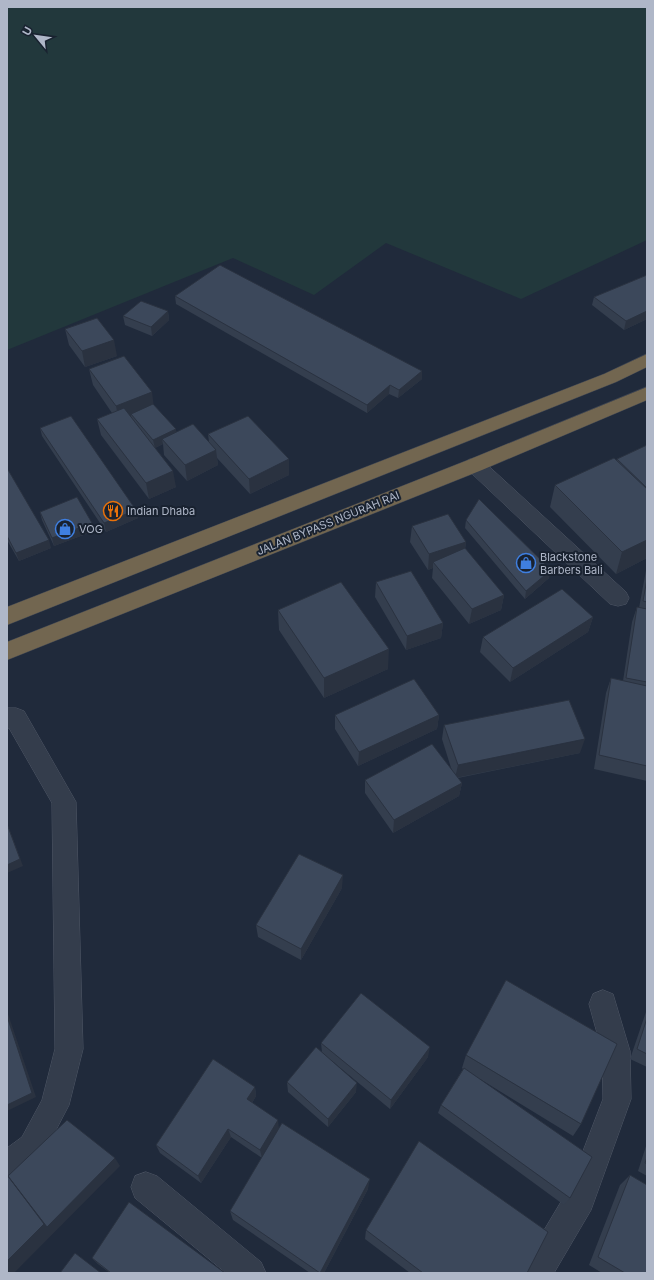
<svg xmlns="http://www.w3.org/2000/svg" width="654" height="1280" font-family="Inter,sans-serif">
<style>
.green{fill:#22383c}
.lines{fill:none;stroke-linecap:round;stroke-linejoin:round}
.minor-casing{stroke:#4f5766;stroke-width:1}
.highway-casing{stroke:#3c4453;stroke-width:1}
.minor{fill:#343d4c;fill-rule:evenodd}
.highway{fill:#726650;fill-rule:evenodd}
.wall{fill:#343e4e}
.shaded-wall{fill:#2a3240}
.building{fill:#3c485b;stroke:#2a3240}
.labels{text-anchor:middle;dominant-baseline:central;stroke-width:4;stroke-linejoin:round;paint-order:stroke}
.poi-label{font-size:11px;fill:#afb7c8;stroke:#192230;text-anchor:start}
.street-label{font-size:11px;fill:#afb7c8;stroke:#192230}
</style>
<rect width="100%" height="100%" fill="#202a3b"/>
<path class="green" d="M 7,7 L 647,7 L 647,240 L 521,299 L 386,243 L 314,295 L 233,258 L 7,350 Z"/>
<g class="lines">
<defs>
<path id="minor" d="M 475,458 L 482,460 L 626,592 L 629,598 L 626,604 L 618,606 L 610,604 L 468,470 L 465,465 L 468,460 Z
M 7,708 L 16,708 L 24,711 L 76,802 L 83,1049 L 69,1105 L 42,1157 L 17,1177 L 7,1182 L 7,1148 L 22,1137 L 42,1100 L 55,1049 L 52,803 L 9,728 L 7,728 Z
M 603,990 L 613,994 L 630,1051 L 631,1099 L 591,1210 L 554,1273 L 520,1273 L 525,1262 L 568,1190 L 603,1099 L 602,1051 L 589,1004 L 593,994 Z
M 146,1172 L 157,1176 L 261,1262 L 266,1273 L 226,1273 L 135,1198 L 131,1187 L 135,1176 Z"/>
<path id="highway" d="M 647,354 L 647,367 L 616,382 L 7,625 L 7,607 L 604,374 Z
M 647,387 L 647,400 L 482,470 L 7,660 L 7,642 L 468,460 Z"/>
</defs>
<use href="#minor" class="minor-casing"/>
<use href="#highway" class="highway-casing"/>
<use href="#minor" class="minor"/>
<use href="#highway" class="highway"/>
</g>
<path class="wall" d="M 647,275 L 647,319 L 624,330 L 592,305 L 594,297 Z
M 175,296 L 422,379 L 398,398 L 389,394 L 367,413 L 176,304 Z
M 168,311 L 169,320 L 152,336 L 125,325 L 123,316 Z
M 65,329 L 117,356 L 85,367 L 69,345 Z
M 89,369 L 154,405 L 176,432 L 209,442 L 208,434 L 289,475 L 250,494 L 217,458 L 218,465 L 187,481 L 164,455 L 163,444 L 155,448 L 176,487 L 149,499 L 101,435 L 97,419 L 112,413 L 93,385 Z
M 40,428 L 138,518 L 106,532 L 42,436 Z
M 647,445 L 647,558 L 616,574 L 550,507 L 555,485 L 616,461 L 617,459 Z
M 7,468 L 51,548 L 19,561 L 7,540 Z
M 40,512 L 94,531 L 54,546 L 42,520 Z
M 466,520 L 549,578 L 525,599 L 465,528 Z
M 412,526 L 466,542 L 465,549 L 504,595 L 501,610 L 469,624 L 432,578 L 433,568 L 428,570 L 410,542 Z
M 647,565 L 647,781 L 594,769 L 606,693 L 611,678 L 623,681 L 632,622 L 637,607 L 639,608 Z
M 376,582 L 443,623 L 441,638 L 406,650 L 375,597 Z
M 278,610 L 388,669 L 324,698 L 279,630 Z
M 593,617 L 588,632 L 510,682 L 480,652 L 483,637 Z
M 335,715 L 439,715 L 437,729 L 358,766 L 335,729 Z
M 444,725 L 580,753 L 458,778 L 462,783 L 459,796 L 393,833 L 365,793 L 365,780 L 452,771 L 442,739 Z
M 342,888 L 301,960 L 258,937 L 256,925 Z
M 647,1009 L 647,1067 L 630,1059 Z
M 321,1043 L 428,1057 L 390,1109 L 332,1061 L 356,1092 L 328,1127 L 288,1092 L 287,1082 L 322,1052 Z
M 466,1055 L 581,1124 L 573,1136 L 480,1079 L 570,1198 L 564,1205 L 438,1113 L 441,1105 L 463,1069 L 462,1068 Z
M 255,1087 L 256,1096 L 252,1103 L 279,1128 L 368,1189 L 324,1273 L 310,1273 L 233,1220 L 230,1211 L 262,1158 L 231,1137 L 201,1183 L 160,1153 L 156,1145 Z
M 647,1143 L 647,1176 L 638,1171 Z
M 630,1175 L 647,1273 L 602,1273 L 589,1265 L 620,1185 Z
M 366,1230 L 527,1273 L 410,1273 L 365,1239 Z
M 92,1258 L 225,1273 L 110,1273 L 98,1264 Z"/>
<path class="shaded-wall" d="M 168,311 L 169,320 L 152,336 L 151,327 Z
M 647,311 L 647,319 L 624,330 L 626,321 Z
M 114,340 L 117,356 L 85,367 L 82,351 Z
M 422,371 L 422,379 L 398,398 L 399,390 Z
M 390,385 L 389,394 L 367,413 L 367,405 Z
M 152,392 L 154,408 L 131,414 L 131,417 L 119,422 L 116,406 Z
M 176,429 L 177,438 L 162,439 L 163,444 L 155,448 L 153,440 Z
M 216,450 L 218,465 L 187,481 L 185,465 Z
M 289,459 L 289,475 L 250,494 L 249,479 Z
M 173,471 L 176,487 L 149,499 L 146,483 Z
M 136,510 L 138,518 L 106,532 L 104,523 Z
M 92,523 L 94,531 L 54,546 L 52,538 Z
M 49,540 L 51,548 L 19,561 L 16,553 Z
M 647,540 L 647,558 L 616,574 L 622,552 Z
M 466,542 L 464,558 L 433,562 L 433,568 L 428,570 L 429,554 Z
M 551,570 L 549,578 L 525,599 L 526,591 Z
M 504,595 L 501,610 L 469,624 L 472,609 Z
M 593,617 L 588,632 L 510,682 L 513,668 Z
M 443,623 L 441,638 L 406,650 L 407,636 Z
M 389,649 L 388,669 L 324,698 L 324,678 Z
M 439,715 L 437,729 L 358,766 L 359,752 Z
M 585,739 L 580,753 L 455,778 L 458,765 Z
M 462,783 L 459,796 L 393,833 L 394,820 Z
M 7,823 L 23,866 L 7,873 Z
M 343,875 L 342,888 L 301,960 L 301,949 Z
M 7,1011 L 36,1097 L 7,1111 Z
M 430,1047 L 428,1057 L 390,1109 L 391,1100 Z
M 357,1083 L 356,1092 L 328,1127 L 328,1119 Z
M 255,1087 L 256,1096 L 249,1108 L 247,1099 Z
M 278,1120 L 279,1129 L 262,1158 L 260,1150 Z
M 228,1129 L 231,1137 L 201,1183 L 198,1176 Z
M 115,1158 L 120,1166 L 14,1273 L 7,1273 L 7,1173 L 12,1179 Z
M 370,1179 L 368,1189 L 324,1273 L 320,1273 Z"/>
<path class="building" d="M 220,265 L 422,371 L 399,390 L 390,385 L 367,405 L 175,296 Z
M 647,275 L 647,311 L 626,321 L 594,297 Z
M 141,301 L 168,311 L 151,327 L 123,316 Z
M 97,318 L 114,340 L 82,351 L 65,329 Z
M 124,356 L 152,392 L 116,406 L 89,369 Z
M 153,404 L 176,429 L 153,440 L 131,414 Z
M 124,408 L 173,471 L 146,483 L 97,419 Z
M 71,416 L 136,510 L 104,523 L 40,428 Z
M 248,416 L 289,459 L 249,479 L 208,434 Z
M 193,424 L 216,450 L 185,465 L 162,439 Z
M 647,445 L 647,488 L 617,459 Z
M 614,458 L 647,489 L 647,540 L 622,552 L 555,485 Z
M 7,468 L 49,540 L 16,553 L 7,536 Z
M 77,497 L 92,523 L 52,538 L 40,512 Z
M 479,499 L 551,570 L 526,591 L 466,520 Z
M 448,514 L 466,542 L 429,554 L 412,526 Z
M 465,548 L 504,595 L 472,609 L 433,562 Z
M 411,571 L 443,623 L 407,636 L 376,582 Z
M 647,579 L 647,602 L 643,601 Z
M 341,582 L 389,649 L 324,678 L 278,610 Z
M 562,589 L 593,617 L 513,668 L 483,637 Z
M 637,607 L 647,609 L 647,682 L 626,678 Z
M 611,678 L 647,686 L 647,766 L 599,755 Z
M 414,679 L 439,715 L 359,752 L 335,715 Z
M 569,700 L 585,739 L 458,765 L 444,725 Z
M 432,744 L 462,783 L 394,820 L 365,780 Z
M 7,824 L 20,859 L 7,865 Z
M 299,854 L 343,875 L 301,949 L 256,925 Z
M 506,980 L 617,1044 L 581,1124 L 466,1055 Z
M 361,993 L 430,1047 L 391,1100 L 321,1043 Z
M 7,1016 L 32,1093 L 7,1105 Z
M 647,1018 L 647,1054 L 637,1049 Z
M 316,1047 L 357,1083 L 328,1119 L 287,1082 Z
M 213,1059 L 255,1087 L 247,1099 L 278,1120 L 260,1150 L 228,1129 L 198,1176 L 156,1145 Z
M 464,1068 L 592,1157 L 570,1198 L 441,1105 Z
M 67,1120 L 115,1158 L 47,1227 L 8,1176 Z
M 282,1123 L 370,1179 L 320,1273 L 230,1211 Z
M 419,1141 L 548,1232 L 527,1273 L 423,1273 L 366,1230 Z
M 647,1157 L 647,1164 L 645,1163 Z
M 7,1175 L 44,1224 L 7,1261 Z
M 630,1175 L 647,1185 L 647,1273 L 625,1273 L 598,1257 Z
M 129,1202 L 225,1273 L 111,1273 L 92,1258 Z
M 75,1253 L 101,1273 L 60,1273 Z"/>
<defs>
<symbol id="restaurant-ring" viewBox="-11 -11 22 22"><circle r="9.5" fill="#192230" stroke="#e8710a" stroke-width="1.5"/><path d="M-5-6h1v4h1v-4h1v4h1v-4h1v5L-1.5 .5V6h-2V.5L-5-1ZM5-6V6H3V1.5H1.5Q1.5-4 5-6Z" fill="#e8710a"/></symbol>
<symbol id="shop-ring" viewBox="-11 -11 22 22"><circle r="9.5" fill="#192230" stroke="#3f7fe0" stroke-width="1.5"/><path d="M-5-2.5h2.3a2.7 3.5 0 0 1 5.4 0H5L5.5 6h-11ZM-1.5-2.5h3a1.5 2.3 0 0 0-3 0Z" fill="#3f7fe0"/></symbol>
</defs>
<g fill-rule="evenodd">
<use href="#restaurant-ring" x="102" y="500" width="22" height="22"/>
<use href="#shop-ring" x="54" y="518" width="22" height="22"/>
<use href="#shop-ring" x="515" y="552" width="22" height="22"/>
</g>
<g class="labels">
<g class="poi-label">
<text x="127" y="511">Indian Dhaba</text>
<text x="79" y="529">VOG</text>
<text x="540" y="557">Blackstone<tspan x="540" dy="13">Barbers Bali</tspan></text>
</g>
<g class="street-label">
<text transform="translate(328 523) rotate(-22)">JALAN BYPASS NGURAH RAI</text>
</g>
</g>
<rect width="654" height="1280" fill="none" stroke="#afb7c8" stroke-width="16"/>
<g transform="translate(36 36) rotate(299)" stroke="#192230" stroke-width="3" paint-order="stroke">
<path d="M0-3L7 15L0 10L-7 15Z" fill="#afb7c8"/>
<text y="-6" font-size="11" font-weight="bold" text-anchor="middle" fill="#afb7c8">U</text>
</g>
</svg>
